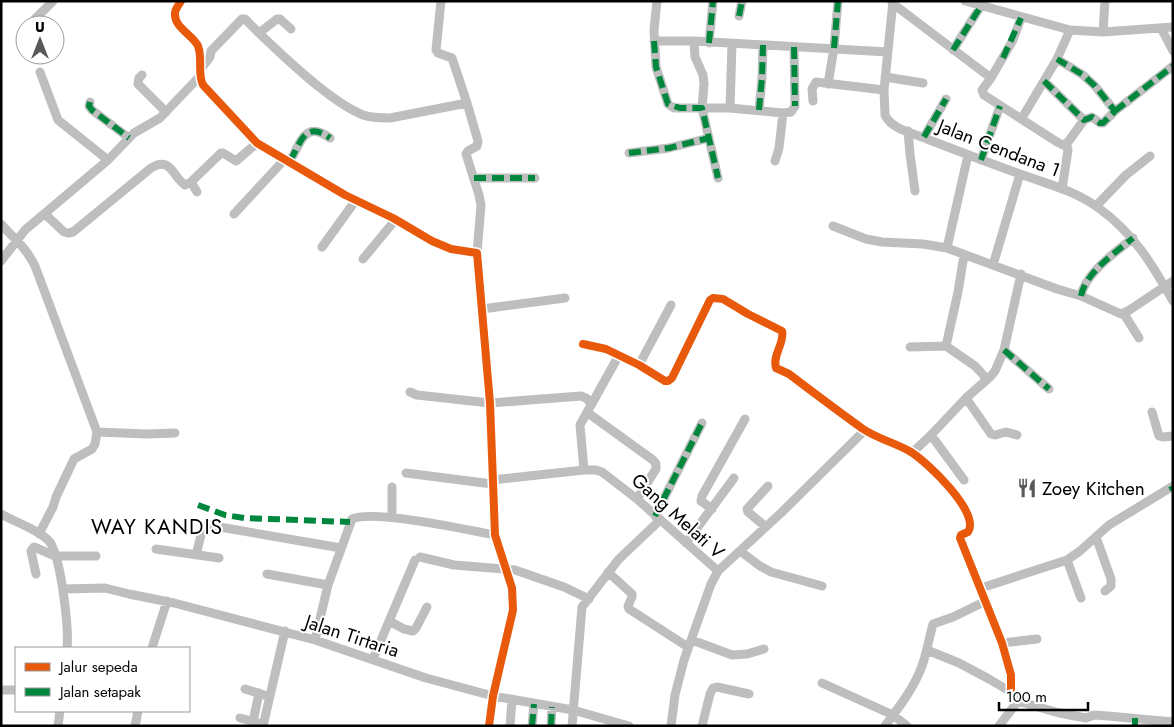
<svg xmlns="http://www.w3.org/2000/svg" width="1174" height="727" font-family="Jost,sans-serif">
<style>
.lines{fill:none;stroke-linecap:round;stroke-linejoin:round}
.minor{stroke:#bebebe;stroke-width:9}
.quiet{stroke:#00873e;stroke-width:6;stroke-dasharray:12 6;stroke-linecap:butt}
.cycleway-casing{stroke:#fff;stroke-width:11}
.cycleway{stroke:#e8590c;stroke-width:8}
.labels{text-anchor:middle;dominant-baseline:central;stroke-width:4;stroke-linejoin:round;paint-order:stroke}
.street-label{font-size:19px;fill:#000;stroke:#fff}
.poi-label{font-size:19px;fill:#000;stroke:#fff;text-anchor:start}
.quarter-label{font-size:21px;letter-spacing:1px;fill:#000;stroke:#fff}
</style>
<rect width="100%" height="100%" fill="#fff"/>
<g class="lines">
<path class="minor" d="M 181,1 C 179,5 174,10 175,15 C 175,28 193,35 198,46 C 203,59 197,73 203,85 L 257,143 L 345,195 L 393,218 L 432,241 L 451,249 L 477,253 L 490,403 L 495,535 L 512,588 L 513,610 L 493,696 L 489,726
M 441,1 L 436,50 L 438,53 L 452,58 L 467,103 L 478,141 L 477,146 L 468,151 L 466,154 L 479,195 L 481,205 L 477,253
M 657,1 L 654,30 L 656,67 L 668,104 L 674,108 L 730,108 L 783,113 L 791,112 L 795,106 L 794,47
M 893,1 L 884,90 L 885,115 C 892,130 914,133 927,139 C 958,151 989,163 1020,174 C 1047,184 1077,191 1100,209 C 1135,235 1152,264 1173,301
M 965,1 L 1070,30 L 1103,32 L 1173,27
M 892,3 L 991,78 L 982,90 L 984,95 L 1057,142 L 1063,145 L 1068,142 L 1084,120
M 739,16 L 742,1
M 35,19 L 53,1
M 1161,28 L 1173,51
M 291,29 L 280,19 L 277,19 L 259,33 C 285,58 331,102 363,115 C 372,118 380,118 390,118 L 467,103
M 1103,32 L 1105,1
M 654,41 L 694,41 L 888,52
M 694,41 L 695,57 L 703,75 L 704,84 L 702,108 L 718,178
M 709,43 L 713,1
M 953,50 L 984,1
M 200,70 L 210,57 L 211,51 L 242,19 L 245,19 L 259,33
M 40,72 L 58,120 L 108,160
M 142,75 L 139,78 L 138,84 L 166,112
M 885,77 L 923,83
M 991,78 L 1013,40 L 1021,18
M 1044,81 L 1084,120 L 1092,117 L 1100,123 L 1103,123 L 1115,111 L 1095,86 L 1083,75 L 1057,59
M 828,84 L 834,48 L 838,1
M 813,101 L 812,89 L 816,82 L 884,90
M 90,102 L 89,106 L 92,110 L 129,138
M 730,108 L 732,44
M 759,110 L 762,78 L 763,45
M 1115,111 L 1173,66
M 1022,118 L 1057,59 L 1070,30
M 908,131 L 910,154 L 915,191
M 924,137 L 946,99
M 629,153 L 669,148 L 709,138
M 968,155 L 947,248 L 1057,289 L 1081,296 L 1121,314 L 1128,311 L 1173,281
M 981,160 L 1000,106
M 290,161 C 301,142 305,120 330,138
M 775,161 L 779,148 L 783,113
M 474,178 L 535,178
M 1062,189 L 1068,150 L 1066,144
M 197,192 L 191,182 L 221,153 L 223,153 L 236,161 L 257,143
M 1096,206 L 1126,175 L 1150,156
M 45,214 L 64,232 L 68,233 L 73,232 L 151,168 C 171,156 172,176 185,185 L 191,182
M 234,214 L 285,159
M 1,224 C 15,240 25,246 35,266 L 97,432
M 833,226 L 866,239 L 882,242 L 923,244 L 947,248
M 322,247 L 356,200
M 363,259 L 396,219
M 1,261 L 25,230 L 108,160 L 134,133 L 160,118 L 200,76
M 993,265 L 1020,174
M 1081,296 C 1085,273 1116,252 1133,238
M 482,309 L 565,298
M 1124,314 L 1139,338
M 583,344 L 606,349 L 639,365 L 665,381 L 668,381 L 672,378 L 710,300 L 713,298 L 723,299 L 748,314 L 782,331 C 785,343 772,355 776,368 L 789,374 C 814,393 838,411 863,429 C 878,439 896,443 911,452 C 927,462 981,513 968,532 L 961,535 L 960,538 L 1002,643 L 1011,675 L 1011,692
M 946,346 L 958,292 L 964,255
M 910,347 L 946,346 L 975,366 L 987,379
M 1004,350 L 1049,389
M 639,365 L 671,305
M 410,392 L 417,395 L 490,403 L 581,396 L 586,398 L 592,404
M 966,398 L 991,434 L 995,435 L 1006,432 L 1017,435
M 1152,412 L 1159,436 L 1163,437 L 1173,436
M 588,413 L 653,460 L 656,464 L 656,469 L 637,499
M 931,435 L 964,480
M 912,453 L 931,435 L 966,398 L 991,376 L 995,371 L 1004,350 L 1021,274
M 584,470 L 580,425 L 619,355
M 406,473 L 492,484
M 492,480 L 584,470 L 596,470 L 602,472 L 637,499 L 718,571 L 711,584 L 684,660 L 675,695 L 671,726
M 712,509 L 701,501 L 702,496 L 745,419
M 1,514 C 15,522 39,530 49,541 C 61,555 69,629 67,648
M 655,516 L 702,423
M 392,517 L 392,487
M 766,527 L 748,512 L 747,509 L 768,486
M 39,534 L 53,507 L 56,497 L 74,459 L 92,449 L 95,444 L 97,432 L 147,434 L 175,433
M 1096,537 L 1111,579 L 1111,586 L 1105,591
M 686,543 L 734,478
M 156,549 L 219,558
M 740,551 L 760,566 L 771,572 L 822,586
M 196,555 L 203,527 L 208,525 L 341,548
M 420,557 L 454,565 L 515,570 L 564,587 L 589,599
M 1067,560 L 1081,598
M 718,571 L 781,513 L 865,430
M 608,572 L 632,594 L 632,597 L 628,606 L 629,609 L 688,647
M 36,574 L 31,551 L 34,547 L 55,556 L 96,556
M 267,574 L 328,585
M 981,588 L 1067,560 L 1080,551 L 1109,525 L 1173,486
M 63,589 L 105,588 L 129,594 L 174,603 L 315,640 L 426,678 L 493,696 L 573,710 L 629,726
M 389,621 L 404,629 L 413,631 L 416,628 L 427,607
M 315,640 L 328,585 L 352,519 C 373,509 467,530 495,535
M 692,640 L 732,655 L 747,654 L 764,649
M 1002,643 L 1037,639
M 152,648 L 167,601
M 927,650 L 959,663 L 989,679 L 1011,692 L 1018,701 L 1059,713 L 1086,718 L 1094,715 L 1108,716 L 1173,722
M 373,659 L 415,560
M 822,683 L 893,715 L 907,726
M 245,689 L 264,695
M 1,690 L 16,690
M 240,718 L 259,723
M 253,722 L 259,693
M 58,726 L 60,711
M 135,726 L 138,711
M 263,726 L 285,631
M 510,726 L 512,700
M 532,726 L 534,704
M 551,726 L 552,707
M 572,726 L 582,607 L 618,560 L 660,520
M 702,726 L 710,694 L 713,688 L 717,687 L 749,694
M 885,726 C 899,707 914,688 922,666 C 927,652 929,638 933,624 L 953,617 L 986,601
M 999,726 L 1018,701"/>
<path class="quiet" d="M 739,16 L 742,1
M 654,41 L 656,67 L 668,104 L 680,108 L 702,108 L 718,178
M 709,43 L 713,1
M 794,47 L 795,106
M 834,48 L 838,1
M 953,50 L 981,6
M 1003,58 L 1021,18
M 1044,81 L 1084,120 L 1092,117 L 1100,123 L 1103,123 L 1115,111 L 1095,86 L 1083,75 L 1057,59
M 90,102 L 89,106 L 92,110 L 129,138
M 759,110 L 762,78 L 763,45
M 1115,111 L 1173,66
M 924,137 L 946,99
M 629,153 L 669,148 L 709,138
M 981,160 L 1000,106
M 290,161 C 301,142 305,120 330,138
M 474,178 L 535,178
M 1081,296 C 1085,273 1116,252 1133,238
M 1004,350 L 1049,389
M 1171,486 L 1173,490
M 198,505 L 225,515 L 244,518 L 350,522
M 655,516 L 702,423
M 532,726 L 534,704
M 551,726 L 552,707
M 1135,726 L 1135,718"/>
<defs>
<path id="cycleway" d="M 181,1 C 179,5 174,10 175,15 C 175,28 193,35 198,46 C 203,59 197,73 203,85 L 257,143 L 345,195 L 393,218 L 432,241 L 451,249 L 477,253 L 490,403 L 495,535 L 512,588 L 513,610 L 493,696 L 489,726
M 583,344 L 606,349 L 639,365 L 665,381 L 668,381 L 672,378 L 710,300 L 713,298 L 723,299 L 748,314 L 782,331 C 785,343 772,355 776,368 L 789,374 C 814,393 838,411 863,429 C 878,439 896,443 911,452 C 927,462 981,513 968,532 L 961,535 L 960,538 L 1002,643 L 1011,675 L 1011,692"/>
</defs>
<use href="#cycleway" class="cycleway-casing"/>
<use href="#cycleway" class="cycleway"/>
</g>
<defs>
<symbol id="restaurant-bare" viewBox="-9 -9 18 18"><path d="M-5-6h1v4h1v-4h1v4h1v-4h1v5L-1.5 .5V6h-2V.5L-5-1ZM5-6V6H3V1.5H1.5Q1.5-4 5-6Z" fill="#595959" stroke="#fff" stroke-width="2.5" paint-order="stroke"/></symbol>
</defs>
<g fill-rule="evenodd">
<use href="#restaurant-bare" x="1013" y="474" width="28" height="28"/>
</g>
<g class="labels">
<g class="street-label">
<text transform="translate(999 148) rotate(21)">Jalan Cendana 1</text>
<text transform="translate(678 516) rotate(42)">Gang Melati V</text>
<text transform="translate(352 636) rotate(18)">Jalan Tirtaria</text>
</g>
<g class="poi-label">
<text x="1042" y="488">Zoey Kitchen</text>
</g>
<g class="quarter-label">
<text x="157" y="527">WAY KANDIS</text>
</g>
</g>
<rect width="1174" height="727" fill="none" stroke="#000000" stroke-width="5"/>
<rect x="15" y="647" width="175" height="65" fill="#ffffff" stroke="#999999"/>
<rect x="25" y="663" width="25" height="8" fill="#e8590c" stroke="#999999"/>
<text x="60" y="672" font-size="15" fill="#000000">Jalur sepeda</text>
<rect x="25" y="688" width="25" height="8" fill="#00873e" stroke="#999999"/>
<text x="60" y="697" font-size="15" fill="#000000">Jalan setapak</text>
<g transform="translate(40 40)"><circle r="24" fill="#ffffff" stroke="#999999"/>
<path d="M0-4L9 19L0 12L-9 19Z" fill="#595959"/>
<text y="-8" font-size="14" font-weight="bold" text-anchor="middle" fill="#000000">U</text>
</g>
<path d="M999 702v8h89v-8" fill="none" stroke="#000000" stroke-width="2.5"/>
<text x="1006" y="702" font-size="15" fill="#000000" stroke="#ffffff" stroke-width="4" paint-order="stroke">100 m</text>
</svg>
